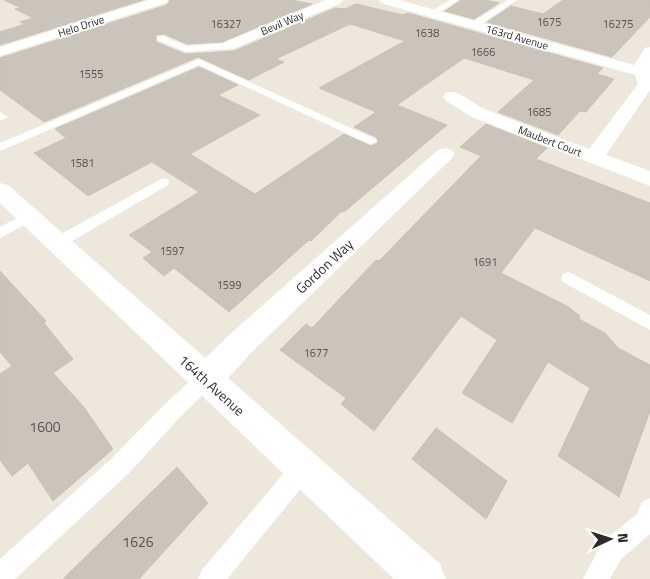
<svg xmlns="http://www.w3.org/2000/svg" width="650" height="579" font-family="'Titillium Web',sans-serif">
<style>
.building{fill:#cac4bb;stroke:#cac4b5}
.lines{fill:none;stroke-linecap:round;stroke-linejoin:round}
.service{fill:#fff;fill-rule:evenodd}
.minor{fill:#fff;fill-rule:evenodd}
.tertiary{fill:#fff;fill-rule:evenodd}
.labels{text-anchor:middle;dominant-baseline:central;stroke-width:4;stroke-linejoin:round;paint-order:stroke}
.number-label{font-size:11px;fill:#53514f}
.far-street-label{font-size:11px;fill:#2b2b2b;stroke:#fff}
.street-label{font-size:14px;fill:#2b2b2b;stroke:#fff}
.near-number-label{font-size:14px;fill:#53514f}
</style>
<rect width="100%" height="100%" fill="#eee8dc"/>
<path class="building" d="M 4,0 L 143,0 L 0,45 L 0,32 L 25,24 L 20,22 L 33,18 L 15,9 L 21,8 Z
M 170,0 L 291,0 L 312,4 L 222,42 L 187,44 L 164,34 L 156,35 L 156,42 L 185,54 L 234,51 L 335,8 L 345,9 L 356,4 L 403,15 L 408,13 L 603,68 L 597,74 L 614,79 L 586,112 L 580,111 L 558,135 L 498,112 L 534,80 L 464,58 L 397,105 L 447,125 L 344,212 L 342,211 L 311,241 L 309,240 L 229,312 L 174,268 L 164,276 L 143,258 L 152,252 L 129,235 L 199,192 L 152,162 L 88,196 L 34,153 L 66,138 L 55,129 L 199,67 L 238,85 L 218,95 L 260,115 L 190,154 L 255,194 L 344,134 L 371,146 L 378,143 L 378,140 L 376,137 L 354,127 L 376,112 L 319,88 L 405,41 L 350,24 L 276,59 L 284,62 L 249,80 L 198,57 L 44,122 L 0,90 L 0,58 L 167,5 Z
M 461,0 L 485,0 L 499,3 L 474,19 L 445,11 Z
M 563,0 L 650,0 L 650,17 L 612,57 L 487,22 L 511,6 L 543,14 Z
M 486,124 L 547,148 L 536,159 L 650,203 L 650,281 L 535,228 L 501,273 L 567,306 L 580,316 L 579,319 L 605,333 L 618,348 L 650,365 L 650,411 L 619,497 L 558,456 L 590,388 L 548,362 L 512,423 L 462,393 L 497,340 L 461,316 L 374,431 L 341,404 L 346,398 L 280,350 L 306,324 L 312,328 L 376,260 L 379,261 L 481,156 L 460,147 Z
M 0,271 L 46,321 L 44,323 L 73,359 L 53,373 L 83,406 L 113,449 L 53,501 L 28,463 L 12,476 L 0,460 L 0,374 L 12,366 L 0,352 Z
M 436,428 L 507,481 L 486,519 L 412,459 Z
M 177,467 L 208,503 L 139,579 L 63,579 Z"/>
<g class="lines">
<path class="service" d="M 450,0 L 459,0 L 435,15 L 428,13 Z
M 508,0 L 517,0 L 477,27 L 471,27 L 471,23 Z
M 157,36 L 163,36 L 187,46 L 228,43 L 232,46 L 228,49 L 186,52 L 157,40 Z
M 199,59 L 375,139 L 377,141 L 371,144 L 367,143 L 199,65 L 0,151 L 0,143 Z
M 0,112 L 8,117 L 0,121 Z
M 163,178 L 168,179 L 169,182 L 168,185 L 62,247 L 57,248 L 52,247 L 50,243 L 52,239 Z
M 29,212 L 34,214 L 36,217 L 34,220 L 0,238 L 0,227 Z
M 569,272 L 650,315 L 650,330 L 563,282 L 561,278 L 563,274 Z
M 206,370 L 213,373 L 216,379 L 213,385 L 181,416 L 129,473 L 15,579 L 0,579 L 0,559 L 113,457 L 167,402 L 199,373 Z
M 303,457 L 311,460 L 314,468 L 311,476 L 227,579 L 198,579 L 202,570 L 295,460 Z
M 650,498 L 650,534 L 621,559 L 610,579 L 583,579 L 603,541 L 637,514 L 642,502 Z"/>
<path class="minor" d="M 149,0 L 168,0 L 166,3 L 0,56 L 0,47 Z
M 326,0 L 343,0 L 341,3 L 233,49 L 223,49 L 221,46 L 223,43 Z
M 379,0 L 399,0 L 634,65 L 645,48 L 650,47 L 650,90 L 606,155 L 650,171 L 650,186 L 472,117 L 446,101 L 443,97 L 446,93 L 452,92 L 458,93 L 484,109 L 589,149 L 638,84 L 635,75 L 381,3 Z
M 445,148 L 452,150 L 455,154 L 452,158 L 250,354 L 217,390 L 206,394 L 195,390 L 190,379 L 195,368 L 228,336 L 438,150 Z"/>
<path class="tertiary" d="M 0,183 L 8,185 L 440,564 L 446,579 L 394,579 L 0,203 Z"/>
</g>
<g class="labels">
<g class="number-label">
<text x="549" y="22">1675</text>
<text x="226" y="24">16327</text>
<text x="618" y="24">16275</text>
<text x="427" y="33">1638</text>
<text x="483" y="52">1666</text>
<text x="91" y="74">1555</text>
<text x="539" y="112">1685</text>
<text x="82" y="163">1581</text>
<text x="172" y="251">1597</text>
<text x="485" y="262">1691</text>
<text x="229" y="285">1599</text>
<text x="316" y="353">1677</text>
</g>
<g class="far-street-label">
<text transform="translate(282 23) rotate(-23)">Bevil Way</text>
<text transform="translate(81 26) rotate(-18)">Helo Drive</text>
<text transform="translate(517 37) rotate(16)">163rd Avenue</text>
<text transform="translate(550 141) rotate(21)">Maubert Court</text>
</g>
<g class="street-label">
<text transform="translate(324 266) rotate(-43)">Gordon Way</text>
<text transform="translate(212 385) rotate(42)">164th Avenue</text>
</g>
<g class="near-number-label">
<text x="45" y="426">1600</text>
<text x="138" y="541">1626</text>
</g>
</g>
<g transform="translate(610 539) rotate(86)" stroke="#ffffff" stroke-width="4" paint-order="stroke">
<path d="M0-4L9 19L0 12L-9 19Z" fill="#2b2b2b"/>
<text y="-8" font-size="14" font-weight="bold" text-anchor="middle" fill="#2b2b2b">N</text>
</g>
</svg>
